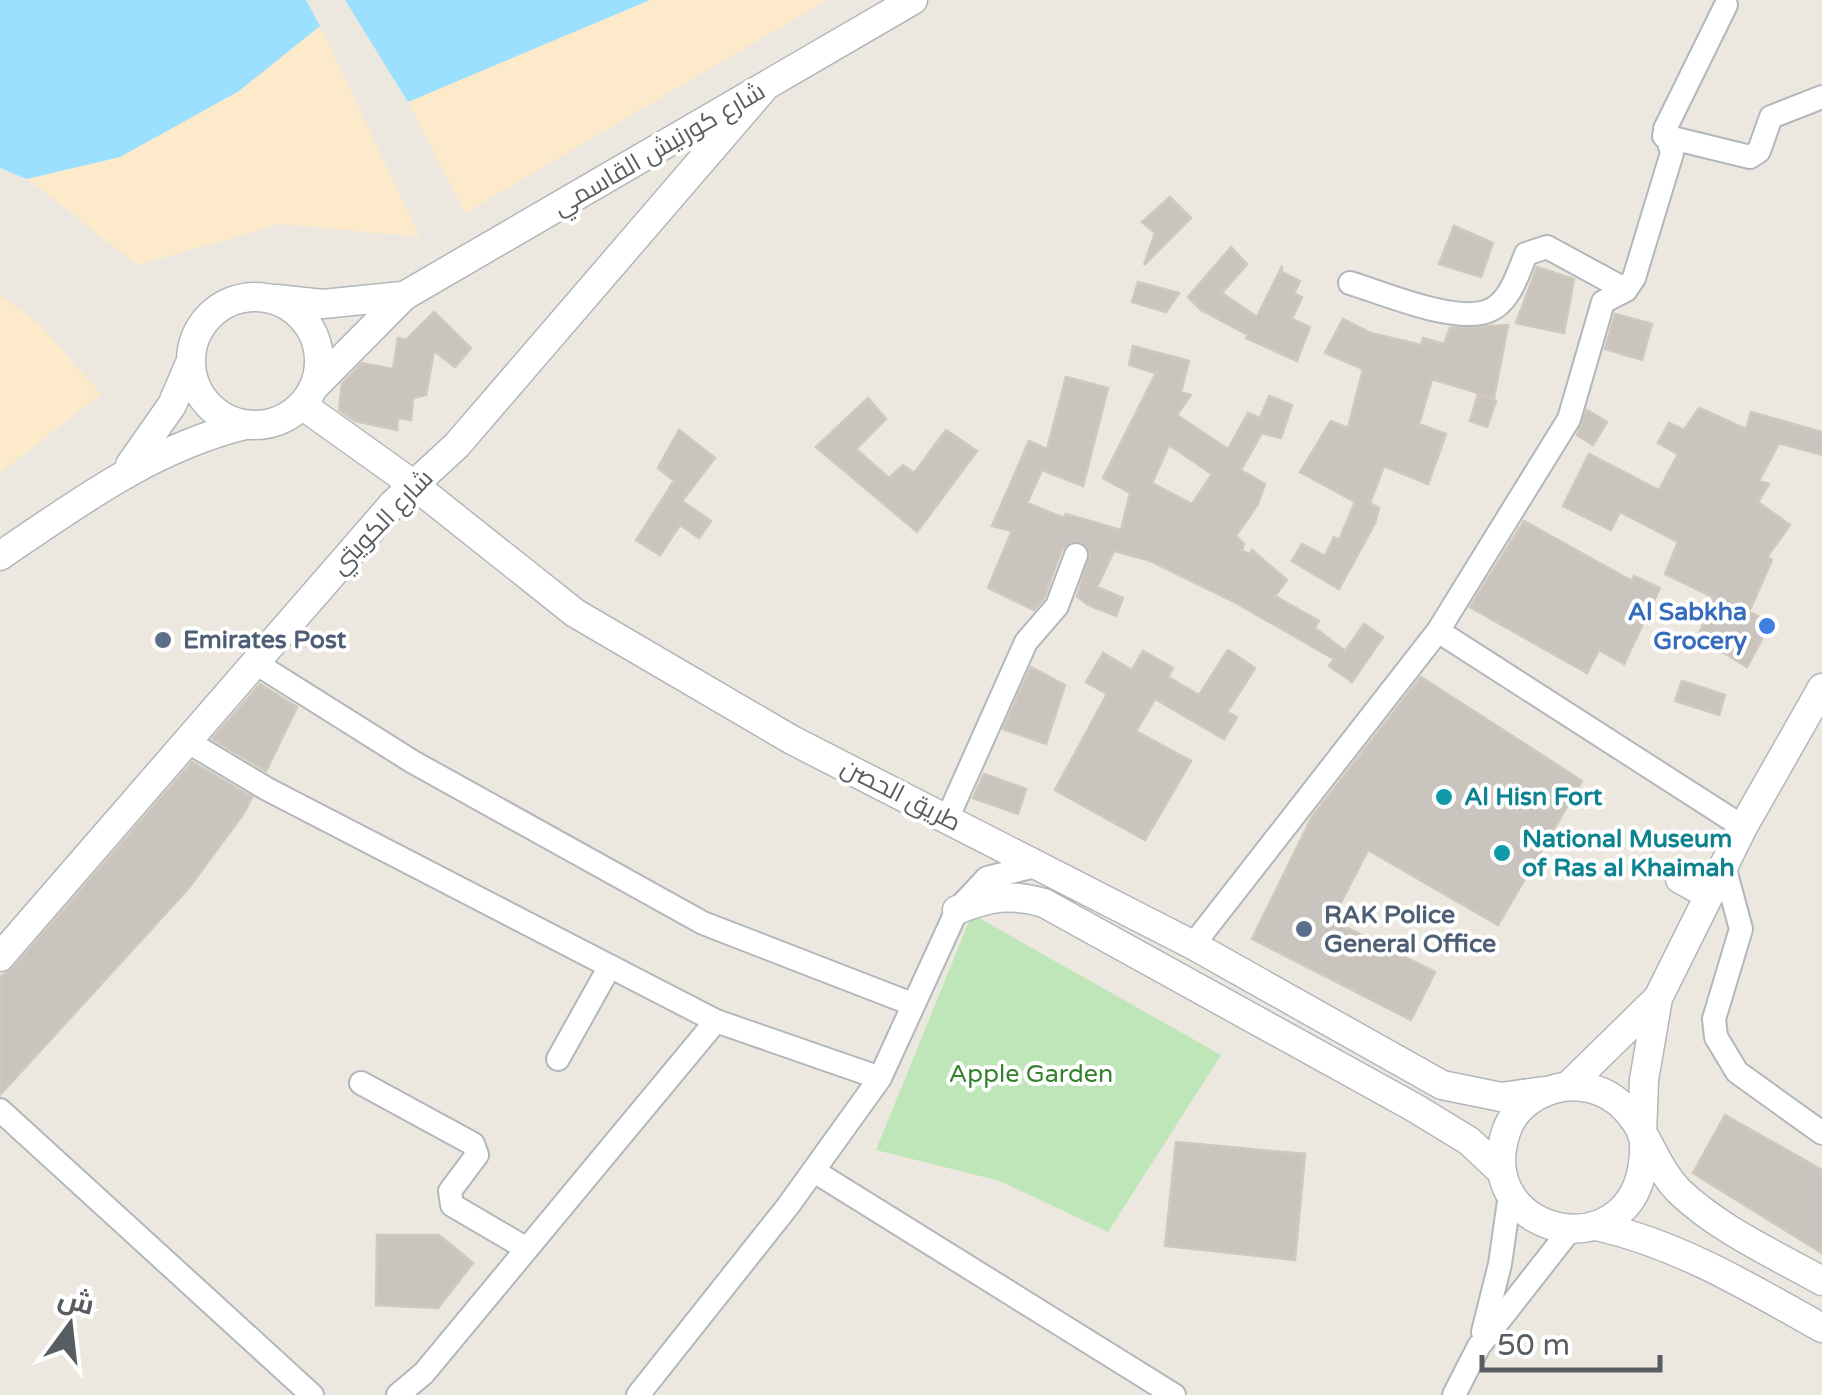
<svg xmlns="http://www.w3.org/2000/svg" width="1822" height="1395" font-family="'Varela Round',Cairo,sans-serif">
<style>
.green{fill:#bee6b9}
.sand{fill:#fceaca}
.water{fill:#9ce0ff}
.building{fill:#c9c5be;stroke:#d1c8bd;stroke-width:2.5;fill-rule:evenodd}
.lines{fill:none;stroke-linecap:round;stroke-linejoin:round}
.minor-casing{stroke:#b2b7bb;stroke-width:26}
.tertiary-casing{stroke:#b2b7bb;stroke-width:31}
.minor{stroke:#fff;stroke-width:22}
.tertiary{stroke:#fff;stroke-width:28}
.shop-dot{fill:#3f7fe0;stroke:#fff;stroke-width:4}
.service-dot{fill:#5c6f8a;stroke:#fff;stroke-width:4}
.culture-dot{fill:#0f9aa8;stroke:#fff;stroke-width:4}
.labels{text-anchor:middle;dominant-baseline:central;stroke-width:8;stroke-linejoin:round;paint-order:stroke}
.street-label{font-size:25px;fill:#585d61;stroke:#fff}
.shop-label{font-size:25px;font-weight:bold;fill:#366cbe;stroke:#fff;text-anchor:end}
.service-label{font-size:25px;font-weight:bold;fill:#4e5e75;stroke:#fff;text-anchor:start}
.culture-label{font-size:25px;font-weight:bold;fill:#0d838f;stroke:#fff;text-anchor:start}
.park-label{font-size:25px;fill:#34822e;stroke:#fff}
</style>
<rect width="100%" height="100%" fill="#ece8df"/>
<path class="green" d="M 972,914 L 1221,1055 L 1108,1232 L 1000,1181 L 876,1150 Z"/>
<path class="sand" d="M 650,0 L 827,0 L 465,213 L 408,102 Z
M 320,26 L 420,237 L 281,224 L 138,265 L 27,179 L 120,157 L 239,91 Z
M 0,295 L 40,325 L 101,394 L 0,473 Z"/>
<path class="water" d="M 0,0 L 306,0 L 320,26 L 239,91 L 120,157 L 27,179 L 0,168 Z
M 345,0 L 650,0 L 408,102 Z"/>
<path class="building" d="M 1170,197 L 1191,218 L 1144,265 L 1155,233 L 1142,222 Z
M 1454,226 L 1493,243 L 1481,277 L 1439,264 Z
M 1231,247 L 1247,264 L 1222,293 L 1257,317 L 1282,266 L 1282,272 L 1300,281 L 1294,293 L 1302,297 L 1292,319 L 1310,327 L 1297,361 L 1246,338 L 1248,335 L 1201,310 L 1188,297 Z
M 1537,267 L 1574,279 L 1564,333 L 1516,323 Z
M 1138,282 L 1179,293 L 1166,312 L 1132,302 Z
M 434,312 L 471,348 L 455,367 L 434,351 L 426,395 L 413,398 L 411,420 L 398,418 L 397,430 L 355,421 L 339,410 L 342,384 L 362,363 L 393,369 L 398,338 L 406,340 Z
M 1615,314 L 1652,324 L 1642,360 L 1605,349 Z
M 1343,319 L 1371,333 L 1421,345 L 1423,338 L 1444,344 L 1450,328 L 1508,325 L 1494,398 L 1432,379 L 1419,424 L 1446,434 L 1428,484 L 1384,466 L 1370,503 L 1379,508 L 1375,523 L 1339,589 L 1292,561 L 1302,544 L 1325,556 L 1334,537 L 1339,540 L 1355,502 L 1300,472 L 1331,421 L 1348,428 L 1363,369 L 1325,353 Z
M 1133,346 L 1189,361 L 1181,392 L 1191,395 L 1177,415 L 1228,449 L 1248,413 L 1260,418 L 1269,396 L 1292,405 L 1281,438 L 1262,433 L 1241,470 L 1265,484 L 1258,504 L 1236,536 L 1244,544 L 1242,551 L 1250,554 L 1252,550 L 1287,580 L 1275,596 L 1319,621 L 1315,628 L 1345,651 L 1364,624 L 1383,637 L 1352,682 L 1329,666 L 1334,659 L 1238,604 L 1148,560 L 1114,551 L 1097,587 L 1123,598 L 1116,616 L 1088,605 L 1077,596 L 1091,553 L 1080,541 L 1062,549 L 1044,598 L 1034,610 L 988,588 L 1012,531 L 992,526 L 1029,441 L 1047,449 L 1066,377 L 1108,388 L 1083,486 L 1042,470 L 1027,503 L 1064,518 L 1066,514 L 1121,530 L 1130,493 L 1103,478 L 1156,373 L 1129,365 ZM 1169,445 L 1212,474 L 1192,504 L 1152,483 Z
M 1478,394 L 1496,401 L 1487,427 L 1470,421 Z
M 868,398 L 886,419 L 856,449 L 889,478 L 903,465 L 914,473 L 946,430 L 977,451 L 917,532 L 816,447 Z
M 1699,408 L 1746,429 L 1751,412 L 1822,432 L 1822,455 L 1779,443 L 1759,481 L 1769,484 L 1758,502 L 1790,525 L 1767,557 L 1772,560 L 1749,612 L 1771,622 L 1747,667 L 1698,637 L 1713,597 L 1665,574 L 1678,542 L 1620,512 L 1611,530 L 1563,506 L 1589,454 L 1659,490 L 1678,454 L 1658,443 L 1669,423 L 1684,430 Z
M 1587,410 L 1607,422 L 1593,445 L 1577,435 Z
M 679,430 L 715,458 L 682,501 L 711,521 L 699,538 L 680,525 L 660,555 L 636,540 L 674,481 L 658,468 Z
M 1524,521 L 1632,581 L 1634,576 L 1660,588 L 1624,664 L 1599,650 L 1587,673 L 1470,607 Z
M 1228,650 L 1255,668 L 1227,712 L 1237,717 L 1224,739 L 1155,699 L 1136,731 L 1191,761 L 1145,840 L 1055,790 L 1107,694 L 1086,682 L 1103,653 L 1132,670 L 1143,651 L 1173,668 L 1168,677 L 1199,695 Z
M 1031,667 L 1065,685 L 1046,744 L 1003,729 Z
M 1421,677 L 1582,781 L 1498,925 L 1368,850 L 1332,920 L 1435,972 L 1411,1020 L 1252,939 L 1312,817 Z
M 1682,681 L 1725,695 L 1719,715 L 1675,701 Z
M 260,684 L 297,707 L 266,771 L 212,739 Z
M 192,762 L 252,797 L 244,813 L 188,889 L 0,1095 L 0,977 L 13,968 Z
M 984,774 L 1026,789 L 1018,814 L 973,798 Z
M 1725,1115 L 1822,1170 L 1822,1253 L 1693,1173 Z
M 1176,1142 L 1305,1154 L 1295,1260 L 1165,1246 Z
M 377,1235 L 439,1235 L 473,1263 L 438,1308 L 376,1305 Z"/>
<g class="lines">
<defs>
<path id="minor" d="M 1664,136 L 1750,157 L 1759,151 L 1771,117 L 1822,97
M 1350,283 C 1383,293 1455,324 1488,311 C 1510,303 1518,273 1526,254 L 1547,247 L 1626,290
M 1438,631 L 1569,419 L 1603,302 L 1626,290 L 1634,278 L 1672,153 L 1665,129 L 1726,5
M 254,662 L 413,762 L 703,923 L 912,1004
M 185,740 L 267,789 L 716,1021
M 947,819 L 1026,642 L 1057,606 L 1076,555
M 1724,866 L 1741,929 L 1714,1019 L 1716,1037 L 1737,1072 L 1822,1133
M 1193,945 L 1438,631 L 1743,827
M 558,1059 L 610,966
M 361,1083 L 473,1144 L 477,1155 L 450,1191 L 452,1205 L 527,1249
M 0,1110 L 312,1395
M 814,1171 L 1174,1395
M 1483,1332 L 1500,1264 L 1510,1194
M 398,1395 L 424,1373 L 716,1021 L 880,1078
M 638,1395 L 788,1206 L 880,1078 L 957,910 L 987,878 L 1039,865
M 1454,1395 L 1479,1346 L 1570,1230"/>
<path id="tertiary" d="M191 361a64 64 0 1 1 128 0a64 64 0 1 1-128 0Z
M 276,299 L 323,304 L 402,296
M 313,388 L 404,296 L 913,0
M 302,405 L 414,485 L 575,613 L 792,740 L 1193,945 L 1442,1085 L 1501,1097 L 1544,1091
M 130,465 L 172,405 L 190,363
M 0,556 C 78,503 152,448 245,425
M 1680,879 L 1709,895
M 957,910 C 989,897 1011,893 1044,903 L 1415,1108 L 1469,1141 L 1502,1172
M 0,957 L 393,504 L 457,445 L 764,88
M 1568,1086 L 1658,998
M 1642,1135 L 1644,1080 L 1658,998 L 1743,827 L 1822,688
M 1644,1143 C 1648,1275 1470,1241 1506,1132 C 1514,1107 1538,1091 1563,1087 C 1580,1084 1600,1089 1614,1099 C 1645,1120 1652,1165 1680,1192 C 1720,1230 1774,1254 1822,1281
M 1597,1226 C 1680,1245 1749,1287 1822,1328"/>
</defs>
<use href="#minor" class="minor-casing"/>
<use href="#tertiary" class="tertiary-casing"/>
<use href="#minor" class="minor"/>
<use href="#tertiary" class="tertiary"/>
</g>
<circle class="shop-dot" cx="1767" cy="626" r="10"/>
<g class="service-dot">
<circle cx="163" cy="640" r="10"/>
<circle cx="1304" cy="929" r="10"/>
</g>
<g class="culture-dot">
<circle cx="1444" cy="797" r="10"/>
<circle cx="1502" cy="853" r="10"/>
</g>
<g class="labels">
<g class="street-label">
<text transform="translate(659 149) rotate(-30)">شارع كورنيش القاسمي</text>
<text transform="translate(382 522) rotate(-46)">شارع الكويتي</text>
<text transform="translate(901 795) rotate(27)">طريق الحصن</text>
</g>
<g class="shop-label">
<text x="1747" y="612">Al Sabkha<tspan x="1747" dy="29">Grocery</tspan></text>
</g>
<g class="service-label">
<text x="183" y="640">Emirates Post</text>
<text x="1324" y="915">RAK Police<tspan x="1324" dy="29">General Office</tspan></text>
</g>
<g class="culture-label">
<text x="1464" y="797">Al Hisn Fort</text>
<text x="1522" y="839">National Museum<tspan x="1522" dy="29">of Ras al Khaimah</tspan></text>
</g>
<g class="park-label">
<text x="1031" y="1074">Apple Garden</text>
</g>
</g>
<g transform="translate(70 1325) rotate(15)" stroke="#ffffff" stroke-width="8" paint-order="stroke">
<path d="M0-8L18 38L0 25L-18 38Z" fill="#585d61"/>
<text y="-15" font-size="28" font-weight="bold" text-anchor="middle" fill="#585d61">ش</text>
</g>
<path d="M1482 1355v15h178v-15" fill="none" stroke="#585d61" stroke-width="5"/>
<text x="1497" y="1355" font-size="30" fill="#585d61" stroke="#ffffff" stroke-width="8" paint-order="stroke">50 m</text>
</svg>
